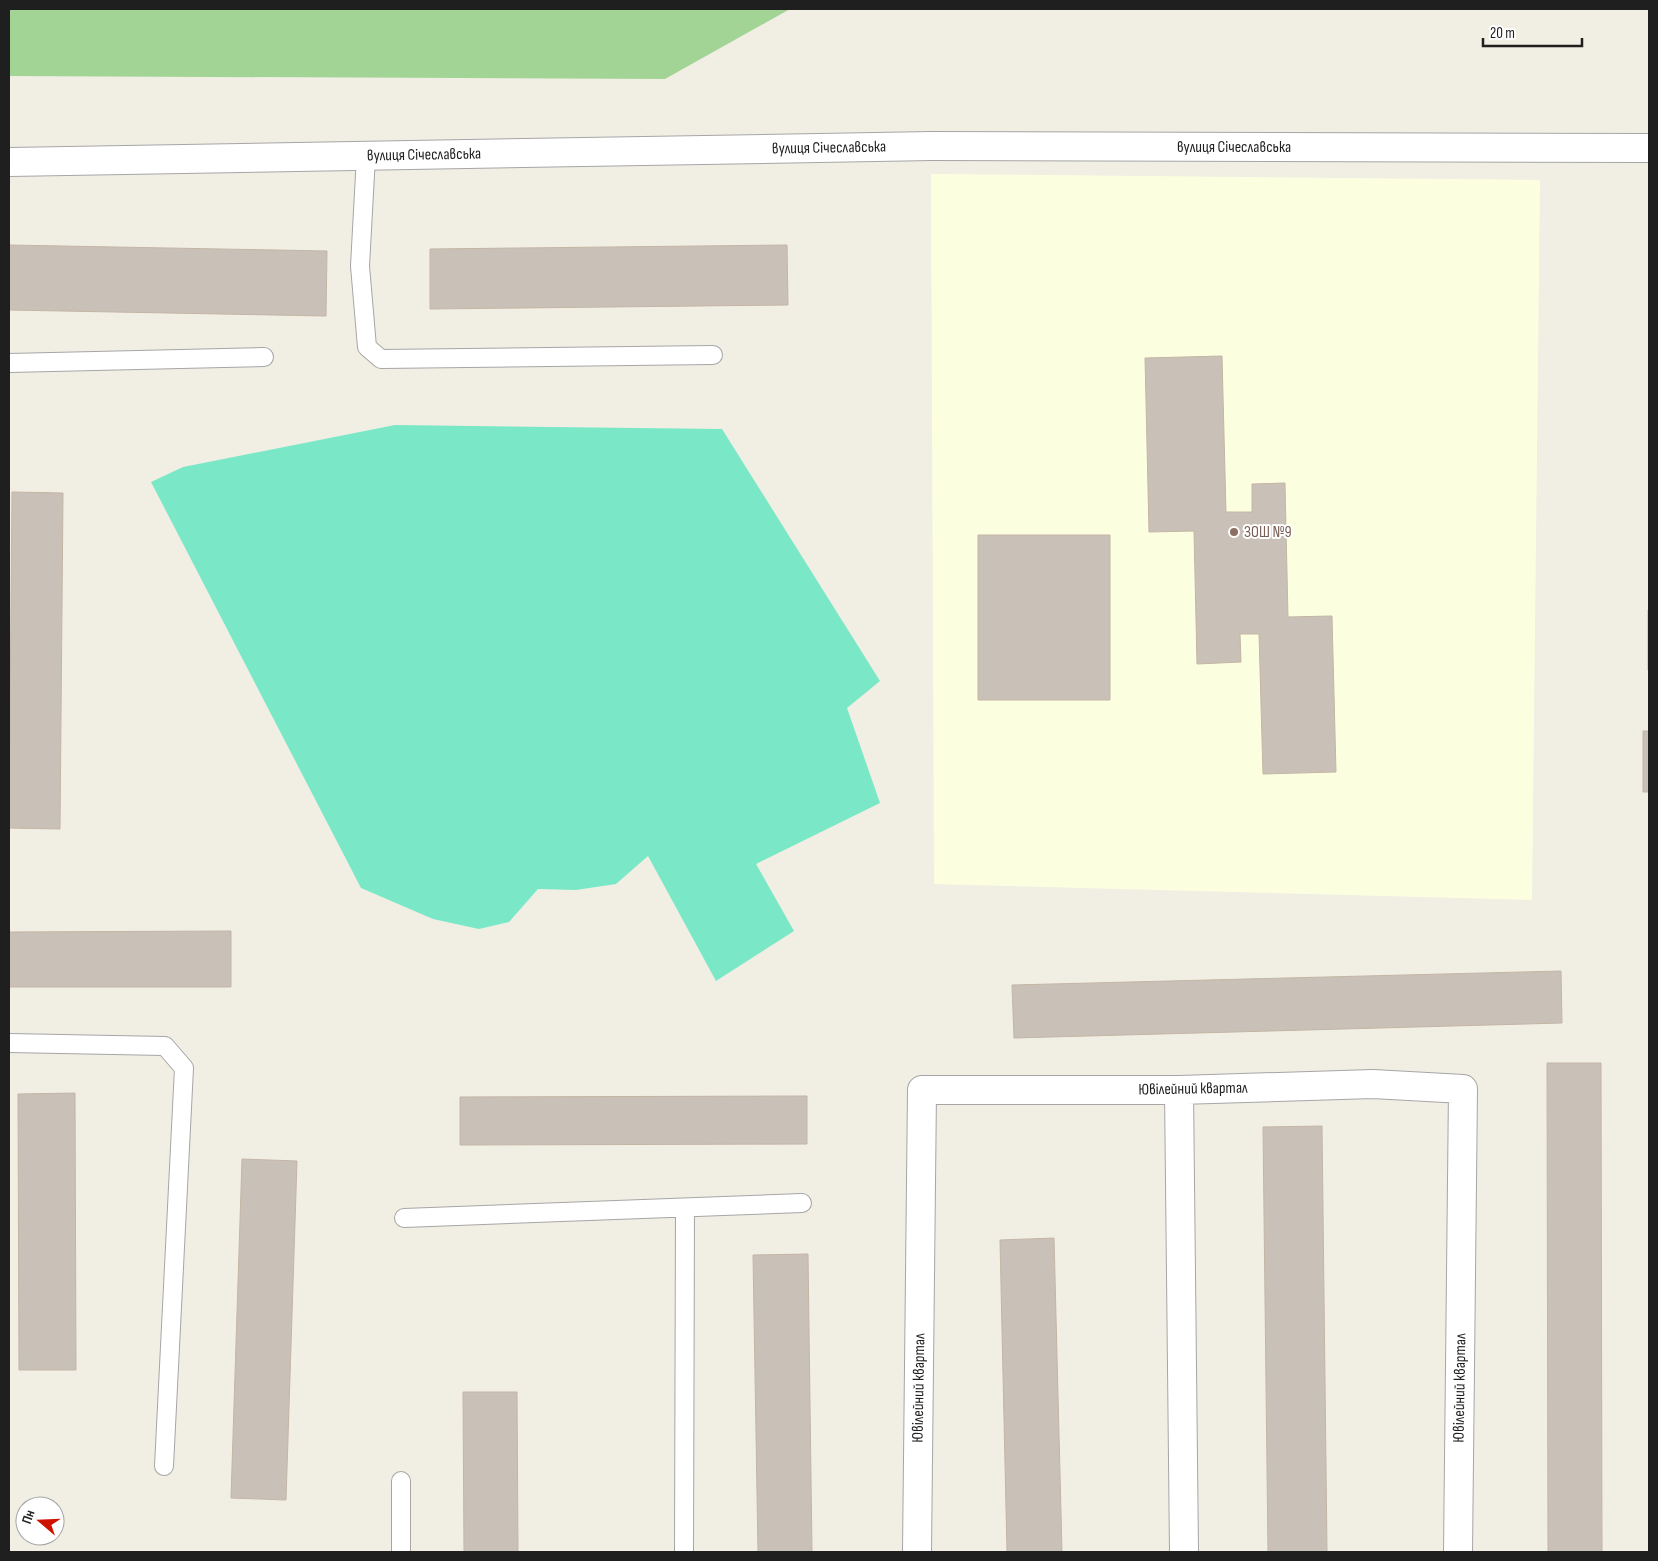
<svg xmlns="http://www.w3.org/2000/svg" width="1658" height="1561" font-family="'Sofia Sans Condensed',sans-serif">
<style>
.education{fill:#fcffdf}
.forest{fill:#a2d495}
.pitch{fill:#7ae8c7}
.building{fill:#c9c1b7;stroke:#c4b5a5}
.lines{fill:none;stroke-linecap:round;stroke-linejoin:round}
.lane-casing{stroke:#a6a6a6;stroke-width:20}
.street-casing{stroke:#a6a6a6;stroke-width:30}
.lane{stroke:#fff;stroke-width:18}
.street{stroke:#fff;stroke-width:28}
.education-dot{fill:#8d6e63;stroke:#fff;stroke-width:2}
.labels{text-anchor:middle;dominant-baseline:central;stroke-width:4;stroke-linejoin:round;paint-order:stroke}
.street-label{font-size:16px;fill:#1f1f1f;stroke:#fff}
.education-label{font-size:16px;fill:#785e54;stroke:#fff;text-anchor:start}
</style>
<rect width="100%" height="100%" fill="#f1eee4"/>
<path class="education" d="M 931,174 L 1540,180 L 1532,900 L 934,884 Z"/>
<path class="forest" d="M 9,9 L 790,9 L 665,79 L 9,76 Z"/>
<path class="pitch" d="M 395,425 L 722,429 L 880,681 L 847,708 L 880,803 L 756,864 L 794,931 L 716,981 L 648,856 L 616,884 L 576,890 L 538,889 L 509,922 L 479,929 L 433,919 L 361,888 L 151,482 L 183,467 Z"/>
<path class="building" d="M 9,245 L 327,251 L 326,316 L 9,310 Z
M 787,245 L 788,305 L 430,309 L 430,249 Z
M 1222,356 L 1226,512 L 1252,512 L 1252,484 L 1285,483 L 1288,617 L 1332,616 L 1336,772 L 1263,774 L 1259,634 L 1240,634 L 1241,662 L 1197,664 L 1194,531 L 1149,532 L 1145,358 Z
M 12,492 L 63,493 L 60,829 L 9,828 Z
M 978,535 L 1110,535 L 1110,700 L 978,700 Z
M 1648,610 L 1649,610 L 1649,670 L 1648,670 Z
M 1643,731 L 1649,731 L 1649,792 L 1643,792 Z
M 231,931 L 231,987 L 9,987 L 9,932 Z
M 1561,971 L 1562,1023 L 1014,1038 L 1012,985 Z
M 1547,1063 L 1601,1063 L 1602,1552 L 1548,1552 Z
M 75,1093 L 76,1370 L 19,1370 L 18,1094 Z
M 807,1096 L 807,1144 L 460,1145 L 460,1097 Z
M 1322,1126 L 1327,1552 L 1268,1552 L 1263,1127 Z
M 242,1159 L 297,1161 L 286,1500 L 231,1498 Z
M 1054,1238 L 1062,1552 L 1007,1552 L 1000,1240 Z
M 808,1254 L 812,1552 L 758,1552 L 753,1255 Z
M 463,1392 L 517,1392 L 518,1552 L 464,1552 Z"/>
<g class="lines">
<defs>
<path id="lane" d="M 366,156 L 360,266 L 367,347 L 381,359 L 713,355
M 9,363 L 264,357
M 9,1043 L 165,1046 L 184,1068 L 164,1466
M 404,1218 L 802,1203
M 401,1552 L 401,1481
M 684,1552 L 685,1208"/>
<path id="street" d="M 9,162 L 932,146 L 1649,148
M 1179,1090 L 1184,1552
M 917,1552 L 922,1090 L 1179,1090 L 1373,1084 L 1463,1089 L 1458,1552"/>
</defs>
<use href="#lane" class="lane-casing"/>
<use href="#street" class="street-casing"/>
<use href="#lane" class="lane"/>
<use href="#street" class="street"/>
</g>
<circle class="education-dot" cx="1234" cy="532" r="5"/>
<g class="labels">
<g class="street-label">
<text x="1234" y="147">вулиця Січеславська</text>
<text transform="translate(829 148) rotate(-1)">вулиця Січеславська</text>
<text transform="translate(424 155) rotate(-1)">вулиця Січеславська</text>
<text transform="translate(1193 1089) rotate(-1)">Ювілейний квартал</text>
<text transform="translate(919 1388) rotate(-89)">Ювілейний квартал</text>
<text transform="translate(1460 1388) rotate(-89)">Ювілейний квартал</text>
</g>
<g class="education-label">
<text x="1244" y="532">ЗОШ №9</text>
</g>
</g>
<rect width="1658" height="1561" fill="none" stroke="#1f1f1f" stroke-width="20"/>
<g transform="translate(40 1521) rotate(289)"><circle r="24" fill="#ffffff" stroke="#a5a5a5"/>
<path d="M0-4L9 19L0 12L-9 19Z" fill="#ce1200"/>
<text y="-8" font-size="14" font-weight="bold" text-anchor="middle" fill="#1f1f1f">Пн</text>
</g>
<path d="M1483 38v8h99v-8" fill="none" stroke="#1f1f1f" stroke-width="2.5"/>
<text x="1490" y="38" font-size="15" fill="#1f1f1f" stroke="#ffffff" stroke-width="4" paint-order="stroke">20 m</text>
</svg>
